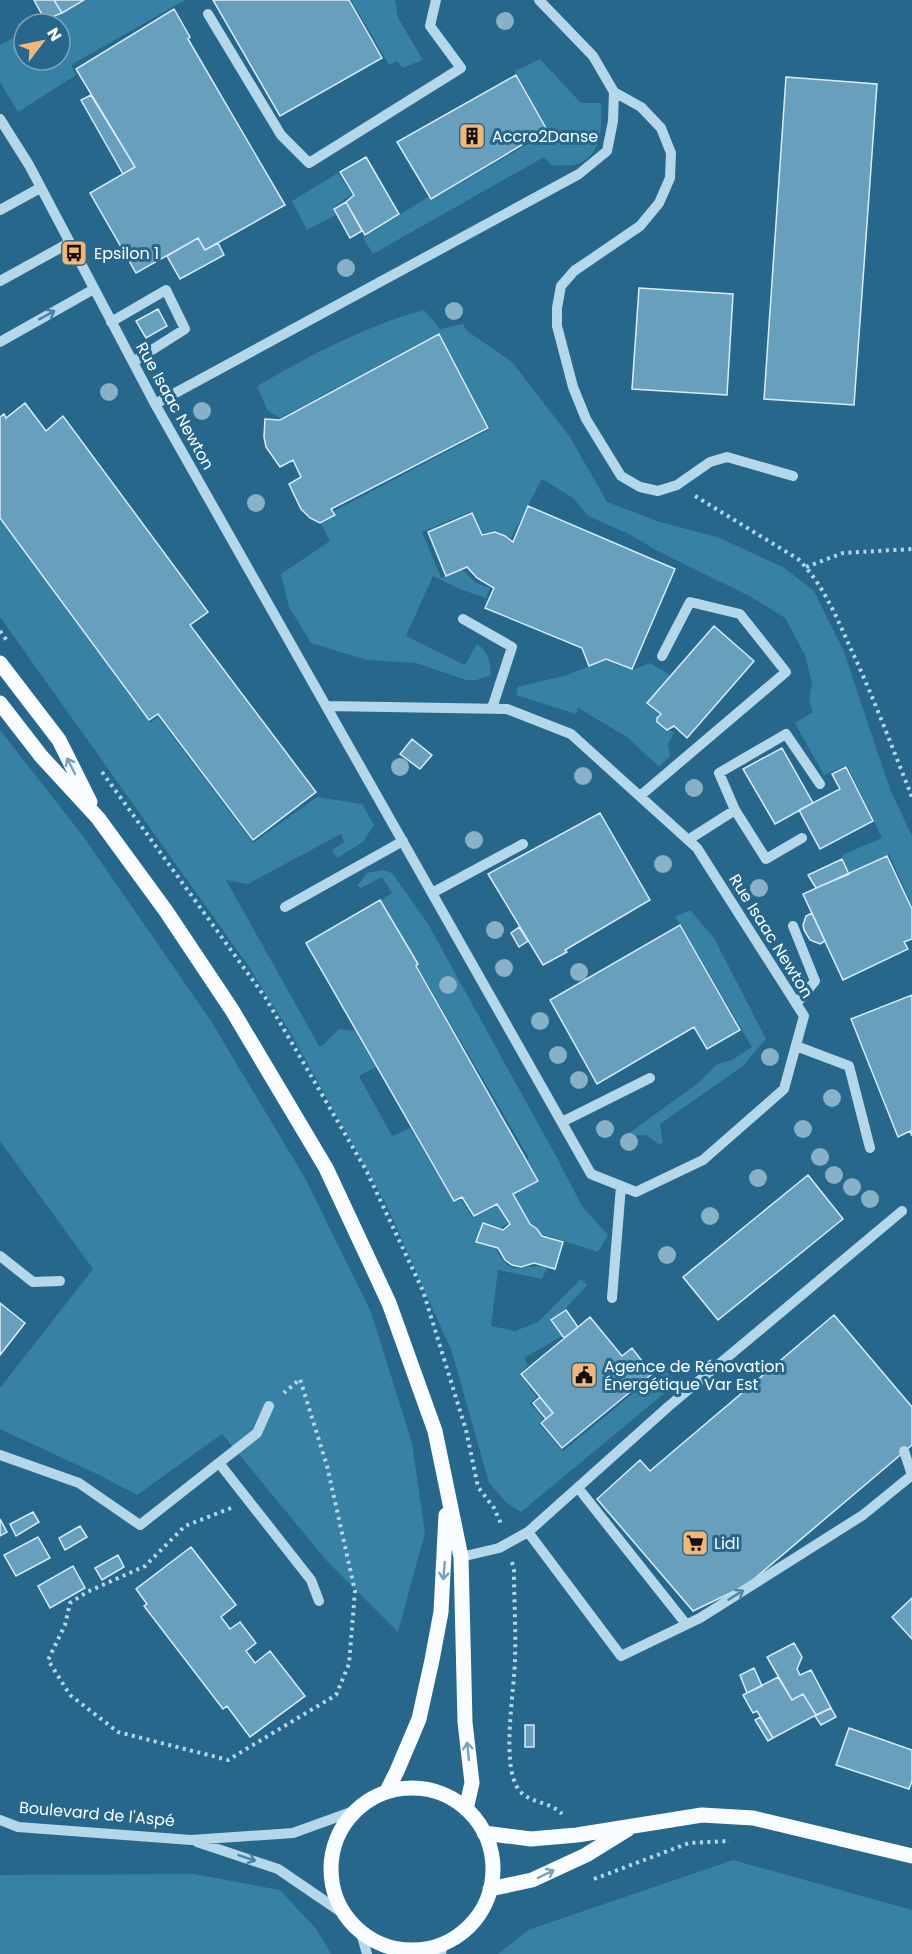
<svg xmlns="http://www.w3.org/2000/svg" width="912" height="1954" font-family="Poppins,sans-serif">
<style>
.green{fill:#3781a5}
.building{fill:#679fbc;stroke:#d8edf8;stroke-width:1.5}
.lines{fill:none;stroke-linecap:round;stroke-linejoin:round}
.path{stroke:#b4d8ea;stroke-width:4;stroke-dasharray:3 4.5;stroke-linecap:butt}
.minor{stroke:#b4d8ea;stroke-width:10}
.major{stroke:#f8fcfe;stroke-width:15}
.tree{fill:#88b1c7}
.oneway{stroke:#4a83a3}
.oneway2{stroke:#7aa3b9}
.labels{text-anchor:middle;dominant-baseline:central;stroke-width:6;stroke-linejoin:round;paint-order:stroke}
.poi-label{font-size:16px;fill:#fff;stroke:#26678b;text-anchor:start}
.street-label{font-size:16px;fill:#fff;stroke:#26678b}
</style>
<rect width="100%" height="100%" fill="#26678b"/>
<path class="green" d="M 87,0 L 185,0 L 71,65 L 76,75 L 18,112 L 0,82 L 0,45 L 24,32 L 24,60 L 60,60 L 60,24 L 39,24 Z
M 351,0 L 395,0 L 398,18 L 423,60 L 402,68 L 397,61 L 389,65 Z
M 540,59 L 581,103 L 601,103 C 602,123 603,153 580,163 C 571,167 560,165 551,165 L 544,157 L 373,254 L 363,238 L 428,197 L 431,200 L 549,132 L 515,71 Z
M 338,173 L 352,194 L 333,208 L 336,215 L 307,230 L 292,201 Z
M 424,310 L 440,329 L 463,324 L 467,331 L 512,362 L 570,437 L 607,502 L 660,522 L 717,537 L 783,567 L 814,591 L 844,652 L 890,789 L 912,836 L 912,906 L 889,854 L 849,873 L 842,855 L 882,838 L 847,765 L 824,775 L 795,723 L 813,712 L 809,702 L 812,684 L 805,655 L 785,618 L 751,597 L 656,550 L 629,534 L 588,516 L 573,498 L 542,479 L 511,538 L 496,531 L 482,533 L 472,511 L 422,532 L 441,578 L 463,570 C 472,580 477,585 490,588 L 486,598 L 460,589 L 433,576 L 406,636 L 465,665 L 477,644 C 489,652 490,661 491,675 L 477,680 L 466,680 L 416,663 L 367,660 L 311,643 L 289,607 L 281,574 L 330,541 L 321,524 L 336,515 L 334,511 L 490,429 L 439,333 L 280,418 L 268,411 L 257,386 C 311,355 365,326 424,310 Z
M 0,519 L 150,723 L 158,717 L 253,843 L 317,797 L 362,804 L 374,825 L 363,842 L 337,858 L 332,850 L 344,842 L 341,834 L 248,884 L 226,880 L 319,1046 L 322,1046 L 339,1029 L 355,1031 L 376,1067 L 359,1076 L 392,1136 L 410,1128 L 454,1202 L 461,1199 L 473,1218 L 497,1205 L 508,1223 L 501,1228 L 482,1223 L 476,1243 L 496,1249 C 513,1282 521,1261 547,1268 L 542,1279 L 498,1270 L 491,1326 L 515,1331 L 538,1322 L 581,1279 L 587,1285 L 566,1308 L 550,1321 L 562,1336 L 524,1358 L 528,1365 L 519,1374 L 537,1397 L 530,1403 L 543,1418 L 539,1424 L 563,1451 L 654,1376 L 656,1379 L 666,1372 L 678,1382 L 521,1512 L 507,1503 L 489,1483 L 452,1352 L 386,1204 L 290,1032 L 249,967 L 0,617 Z
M 605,660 L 632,670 L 650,663 L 670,675 L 647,703 L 660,714 L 657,717 L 657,723 L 667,730 L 674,732 L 668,745 L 670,756 L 659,767 L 627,737 L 578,708 L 576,714 L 516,695 L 518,687 L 567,675 Z
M 0,730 L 83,836 L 211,1021 L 305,1178 L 371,1312 L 412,1443 L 425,1533 L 398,1632 L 327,1561 L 222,1434 L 137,1495 L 97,1474 L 0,1429 L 0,1388 L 93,1269 L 0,1141 Z
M 382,870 L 392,873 L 428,924 L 556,1156 L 582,1206 L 608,1235 L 598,1252 L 542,1234 L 530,1223 L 514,1195 L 539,1181 L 527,1159 L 529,1158 L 417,966 L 419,964 L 381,900 L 392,893 L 382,877 L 361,888 L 357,886 L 367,873 Z
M 690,910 L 714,938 L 766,1039 L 743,1066 L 660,1124 L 663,1143 L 660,1145 L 646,1135 L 625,1136 L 697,1084 L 717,1064 L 732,1060 L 752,1047 L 681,925 L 675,917 Z
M 733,1860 L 912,1910 L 912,1954 L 498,1954 L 528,1930 Z
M 194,1874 L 280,1890 L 317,1930 L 331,1954 L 0,1954 L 0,1875 Z"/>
<path class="building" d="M 34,0 L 54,0 L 62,13 L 45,20 Z
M 54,0 L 84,0 L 62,13 Z
M 213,0 L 349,0 L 382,58 L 280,116 Z
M 174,9 L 190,37 L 188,39 L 285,205 L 205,250 L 198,238 L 136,273 L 90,193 L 135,167 L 76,69 Z
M 516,75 L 547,130 L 431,199 L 397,142 Z
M 786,77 L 877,84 L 854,405 L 764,399 Z
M 91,95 L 135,167 L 123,174 L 81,100 Z
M 366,157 L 399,214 L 365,235 L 346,202 L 354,195 L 340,172 Z
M 346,202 L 362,231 L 350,238 L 334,209 Z
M 198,238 L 205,250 L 218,243 L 224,255 L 180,279 L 167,256 Z
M 639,288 L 733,294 L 727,395 L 632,389 Z
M 158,309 L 167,326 L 146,338 L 136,321 Z
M 439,334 L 488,428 L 331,509 L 335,515 L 320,523 L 310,518 L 301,509 L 289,484 L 301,477 L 293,460 L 280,467 L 266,447 L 264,437 L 265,419 L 280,420 Z
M 25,403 L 46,431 L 63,416 L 208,612 L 190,625 L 316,792 L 253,840 L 158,714 L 149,720 L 0,518 L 0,417 L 4,414 L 6,418 Z
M 528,506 L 675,569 L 632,669 L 606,659 L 589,666 L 582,648 L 485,608 L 494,588 L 477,578 L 467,567 L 446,576 L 428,532 L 472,513 L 482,535 L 495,532 L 505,536 L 513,542 Z
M 714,626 L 754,661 L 687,738 L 674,726 L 667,730 L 657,722 L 657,718 L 661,714 L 647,703 Z
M 412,739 L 432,755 L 420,769 L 400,754 Z
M 782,748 L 813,803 L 775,824 L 743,769 Z
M 846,767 L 873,821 L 820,849 L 799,810 L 840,789 L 832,774 Z
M 600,813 L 650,900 L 565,950 L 567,952 L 543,965 L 488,874 Z
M 887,856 L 912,909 L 912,939 L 904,942 L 908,949 L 843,980 L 803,894 Z
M 842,859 L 849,874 L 816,888 L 808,875 Z
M 380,900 L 418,964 L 416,966 L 538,1181 L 513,1194 L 530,1224 L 537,1229 L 542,1236 L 563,1242 L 555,1269 L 534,1263 L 521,1267 L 512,1265 L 505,1260 L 498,1248 L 476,1242 L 483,1223 L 503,1230 L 510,1224 L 497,1204 L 474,1216 L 462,1197 L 454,1201 L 306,943 Z
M 812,913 L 825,941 L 820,944 L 810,940 L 804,930 L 803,925 L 806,916 Z
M 680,925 L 740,1030 L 707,1049 L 694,1027 L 597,1084 L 550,1000 Z
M 519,927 L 528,941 L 519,947 L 511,933 Z
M 912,995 L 912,1136 L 910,1131 L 898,1137 L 851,1019 Z
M 808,1175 L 843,1219 L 718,1320 L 683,1277 Z
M 0,1303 L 25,1323 L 0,1355 Z
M 566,1310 L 578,1327 L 564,1338 L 551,1320 Z
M 834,1315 L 912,1407 L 912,1445 L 747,1585 L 693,1611 L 597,1499 L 640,1460 L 650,1471 Z
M 590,1317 L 622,1356 L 632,1348 L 652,1374 L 562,1448 L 541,1423 L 553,1413 L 521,1374 Z
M 540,1397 L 553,1413 L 546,1419 L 533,1403 Z
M 33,1512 L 39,1522 L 16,1536 L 10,1524 Z
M 0,1519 L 7,1532 L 0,1536 Z
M 80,1526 L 87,1537 L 65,1550 L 59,1538 Z
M 38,1537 L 50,1558 L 16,1576 L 4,1555 Z
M 191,1547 L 236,1605 L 221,1617 L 230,1629 L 240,1622 L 256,1643 L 246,1651 L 255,1663 L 270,1651 L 305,1696 L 250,1737 L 227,1706 L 223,1709 L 144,1606 L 147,1604 L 136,1589 Z
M 118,1555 L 124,1567 L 102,1580 L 95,1568 Z
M 73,1566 L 85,1588 L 50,1608 L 38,1586 Z
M 912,1598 L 912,1639 L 892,1617 Z
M 794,1643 L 802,1657 L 797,1669 L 800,1675 L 811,1670 L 831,1708 L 816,1715 L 803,1694 L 792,1700 L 767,1657 Z
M 754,1668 L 762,1686 L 747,1693 L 740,1675 Z
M 778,1677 L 792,1700 L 803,1694 L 816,1715 L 773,1738 L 757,1711 L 753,1713 L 743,1695 Z
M 831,1708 L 836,1717 L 821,1725 L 815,1716 Z
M 760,1717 L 773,1738 L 768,1741 L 755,1720 Z
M 525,1725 L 534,1725 L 534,1747 L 525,1747 Z
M 849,1728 L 912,1750 L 912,1781 L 909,1789 L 836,1765 Z"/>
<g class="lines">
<path class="path" d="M 695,496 L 798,559 C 823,584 836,616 850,647 C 873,696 892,747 912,797
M 806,567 L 843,553 L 912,549
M 0,631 L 8,642
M 102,772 L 265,997 L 366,1170 L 423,1291 L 466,1430 L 478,1487 L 494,1508 L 502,1526
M 231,1508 L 185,1526 L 145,1566 L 87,1592 L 70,1603 L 65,1625 L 48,1660 L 70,1695 L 118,1732 L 228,1760 L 336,1695 L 349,1664 L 355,1591 L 327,1466 L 300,1379 L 284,1393
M 512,1562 L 514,1570 C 514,1600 516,1629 515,1658 C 515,1689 500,1765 519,1790 C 530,1804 550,1801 562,1814
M 594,1879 L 689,1843 L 730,1841"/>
<path class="minor" d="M 208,14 L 281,135 L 309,163 L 461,68 L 430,26 L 436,0
M 614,92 L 641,107 L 661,128 L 671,153 L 670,178 L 659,203 L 640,226 L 574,271 L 561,286 L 557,308 L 557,326 L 573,387 L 586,419 L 621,476 L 640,487 L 658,491 L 677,485 L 710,462 L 727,457 L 793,476
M 0,119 L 29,165 L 155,404 L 591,1174 L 636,1192 L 703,1160 L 784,1089 L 804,1016 L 697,848 L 571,734 L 507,709 L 326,706
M 0,210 L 40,188
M 0,281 L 69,243
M 111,322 L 166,290 L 185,329 L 133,362
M 0,342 L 94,289
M 155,404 L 579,174 L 607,151 L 613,121 L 614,92 L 593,56 L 539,0
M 463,619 L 512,647 L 492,708
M 640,796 L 786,672 L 740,614 L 690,602 L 662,656
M 735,810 L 719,773 L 786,734 L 820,784
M 688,840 L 735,810 L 766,859 L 802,838
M 432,893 L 523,844
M 285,907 L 403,841
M 793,926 L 815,981 L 796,1004
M 796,1046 L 849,1066 L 870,1148
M 562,1122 L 650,1078
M 0,1256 L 33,1282 L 60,1281
M 612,1298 L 621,1186
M 0,1455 L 79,1483 L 140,1525 L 257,1433 L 269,1406
M 219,1463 L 311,1580 L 319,1601
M 579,1489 L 686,1624
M 528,1532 L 669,1406 L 902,1211
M 461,1557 L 499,1548 L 528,1532 L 621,1656 L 700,1618 L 863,1515 L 912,1475 L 904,1451
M 0,1820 L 18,1827 L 191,1840 L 293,1833 L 354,1811
M 197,1842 L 278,1869 L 344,1914
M 361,1933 L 367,1954
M 441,1954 L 443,1944"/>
<path class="major" d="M 0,663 L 59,740 L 90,802
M 0,703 L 41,756 L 98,818 L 166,911 L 232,1010 L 326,1168 L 389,1303 L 435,1431 L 461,1557 L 465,1722 L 472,1783 L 466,1809
M331 1869a81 81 0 1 1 162 0a81 81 0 1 1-162 0Z
M 387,1791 L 397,1771 L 419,1719 L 432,1660 L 441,1612 L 446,1515
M 484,1833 L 531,1839 L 577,1835 L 702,1815 L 753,1818 L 912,1856
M 490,1889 L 532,1880 L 586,1855 L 628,1829"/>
</g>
<g class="tree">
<circle cx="505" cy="21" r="9"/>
<circle cx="346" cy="268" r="9"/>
<circle cx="454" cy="311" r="9"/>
<circle cx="109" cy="392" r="9"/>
<circle cx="202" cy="411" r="9"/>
<circle cx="256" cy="503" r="9"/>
<circle cx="400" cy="767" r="9"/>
<circle cx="583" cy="776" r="9"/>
<circle cx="694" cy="788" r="9"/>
<circle cx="474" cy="840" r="9"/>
<circle cx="663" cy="864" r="9"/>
<circle cx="759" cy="888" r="9"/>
<circle cx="495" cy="930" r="9"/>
<circle cx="504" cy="968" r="9"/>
<circle cx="579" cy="972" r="9"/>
<circle cx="448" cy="985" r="9"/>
<circle cx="540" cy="1021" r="9"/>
<circle cx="558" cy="1055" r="9"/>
<circle cx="770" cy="1057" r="9"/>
<circle cx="579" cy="1080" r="9"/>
<circle cx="832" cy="1098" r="9"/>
<circle cx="605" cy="1129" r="9"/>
<circle cx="803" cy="1129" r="9"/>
<circle cx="629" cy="1142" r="9"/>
<circle cx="820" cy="1157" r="9"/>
<circle cx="834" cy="1175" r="9"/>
<circle cx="758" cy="1178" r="9"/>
<circle cx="852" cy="1187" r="9"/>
<circle cx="870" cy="1199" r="9"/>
<circle cx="710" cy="1216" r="9"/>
<circle cx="667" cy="1255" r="9"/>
</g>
<defs><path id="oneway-shaft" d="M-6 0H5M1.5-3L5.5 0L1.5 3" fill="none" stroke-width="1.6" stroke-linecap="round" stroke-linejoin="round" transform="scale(1.5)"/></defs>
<g class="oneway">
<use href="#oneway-shaft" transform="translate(47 315) rotate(-29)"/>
<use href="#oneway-shaft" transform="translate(736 1595) rotate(-32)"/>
<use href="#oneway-shaft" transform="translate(247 1858) rotate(18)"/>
</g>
<g class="oneway2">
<use href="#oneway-shaft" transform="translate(71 766) rotate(-117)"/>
<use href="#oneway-shaft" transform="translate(444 1571) rotate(95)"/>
<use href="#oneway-shaft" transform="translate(468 1751) rotate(-96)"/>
<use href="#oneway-shaft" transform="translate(546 1874) rotate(-26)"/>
</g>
<defs>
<symbol id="building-square" viewBox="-11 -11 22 22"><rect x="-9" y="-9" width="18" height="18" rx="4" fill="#f3b679" stroke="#26678b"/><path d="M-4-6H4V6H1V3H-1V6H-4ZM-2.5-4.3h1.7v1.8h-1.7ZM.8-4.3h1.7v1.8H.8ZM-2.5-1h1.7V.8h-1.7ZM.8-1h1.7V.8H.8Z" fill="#111"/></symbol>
<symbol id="bus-square" viewBox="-11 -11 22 22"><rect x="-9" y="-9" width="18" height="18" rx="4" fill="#f3b679" stroke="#26678b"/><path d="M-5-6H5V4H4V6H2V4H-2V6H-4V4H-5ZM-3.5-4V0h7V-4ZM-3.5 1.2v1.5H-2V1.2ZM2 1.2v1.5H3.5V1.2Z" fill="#111"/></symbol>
<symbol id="civic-square" viewBox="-11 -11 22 22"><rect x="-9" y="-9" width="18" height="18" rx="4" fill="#f3b679" stroke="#26678b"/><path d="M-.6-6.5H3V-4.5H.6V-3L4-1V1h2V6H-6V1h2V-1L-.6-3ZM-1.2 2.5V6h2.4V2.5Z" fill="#111"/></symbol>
<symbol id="supermarket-square" viewBox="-11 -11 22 22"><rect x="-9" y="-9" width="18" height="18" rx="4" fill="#f3b679" stroke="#26678b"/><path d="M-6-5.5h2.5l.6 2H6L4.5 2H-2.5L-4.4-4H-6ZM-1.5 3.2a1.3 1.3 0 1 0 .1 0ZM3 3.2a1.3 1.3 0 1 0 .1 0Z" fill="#111"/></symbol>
</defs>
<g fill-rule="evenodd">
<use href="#building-square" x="457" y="121" width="30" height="30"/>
<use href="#bus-square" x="59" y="238" width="30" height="30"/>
<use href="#civic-square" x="569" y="1360" width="30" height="30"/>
<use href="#supermarket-square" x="680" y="1528" width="30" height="30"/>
</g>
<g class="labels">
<g class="poi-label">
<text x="492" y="136">Accro2Danse</text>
<text x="94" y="253">Epsilon 1</text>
<text x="604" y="1366">Agence de Rénovation<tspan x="604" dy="18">Énergétique Var Est</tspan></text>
<text x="714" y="1543">Lidl</text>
</g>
<g class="street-label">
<text transform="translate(175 406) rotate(61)">Rue Isaac Newton</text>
<text transform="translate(771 936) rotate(58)">Rue Isaac Newton</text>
<text transform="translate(97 1814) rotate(5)">Boulevard de l'Aspé</text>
</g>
</g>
<g transform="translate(42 42) rotate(58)"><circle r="28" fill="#26678b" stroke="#7da4b9" stroke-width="1.5"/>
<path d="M0-4.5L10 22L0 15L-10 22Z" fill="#f3b679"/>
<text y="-9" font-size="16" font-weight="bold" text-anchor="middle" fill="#ffffff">N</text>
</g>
</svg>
